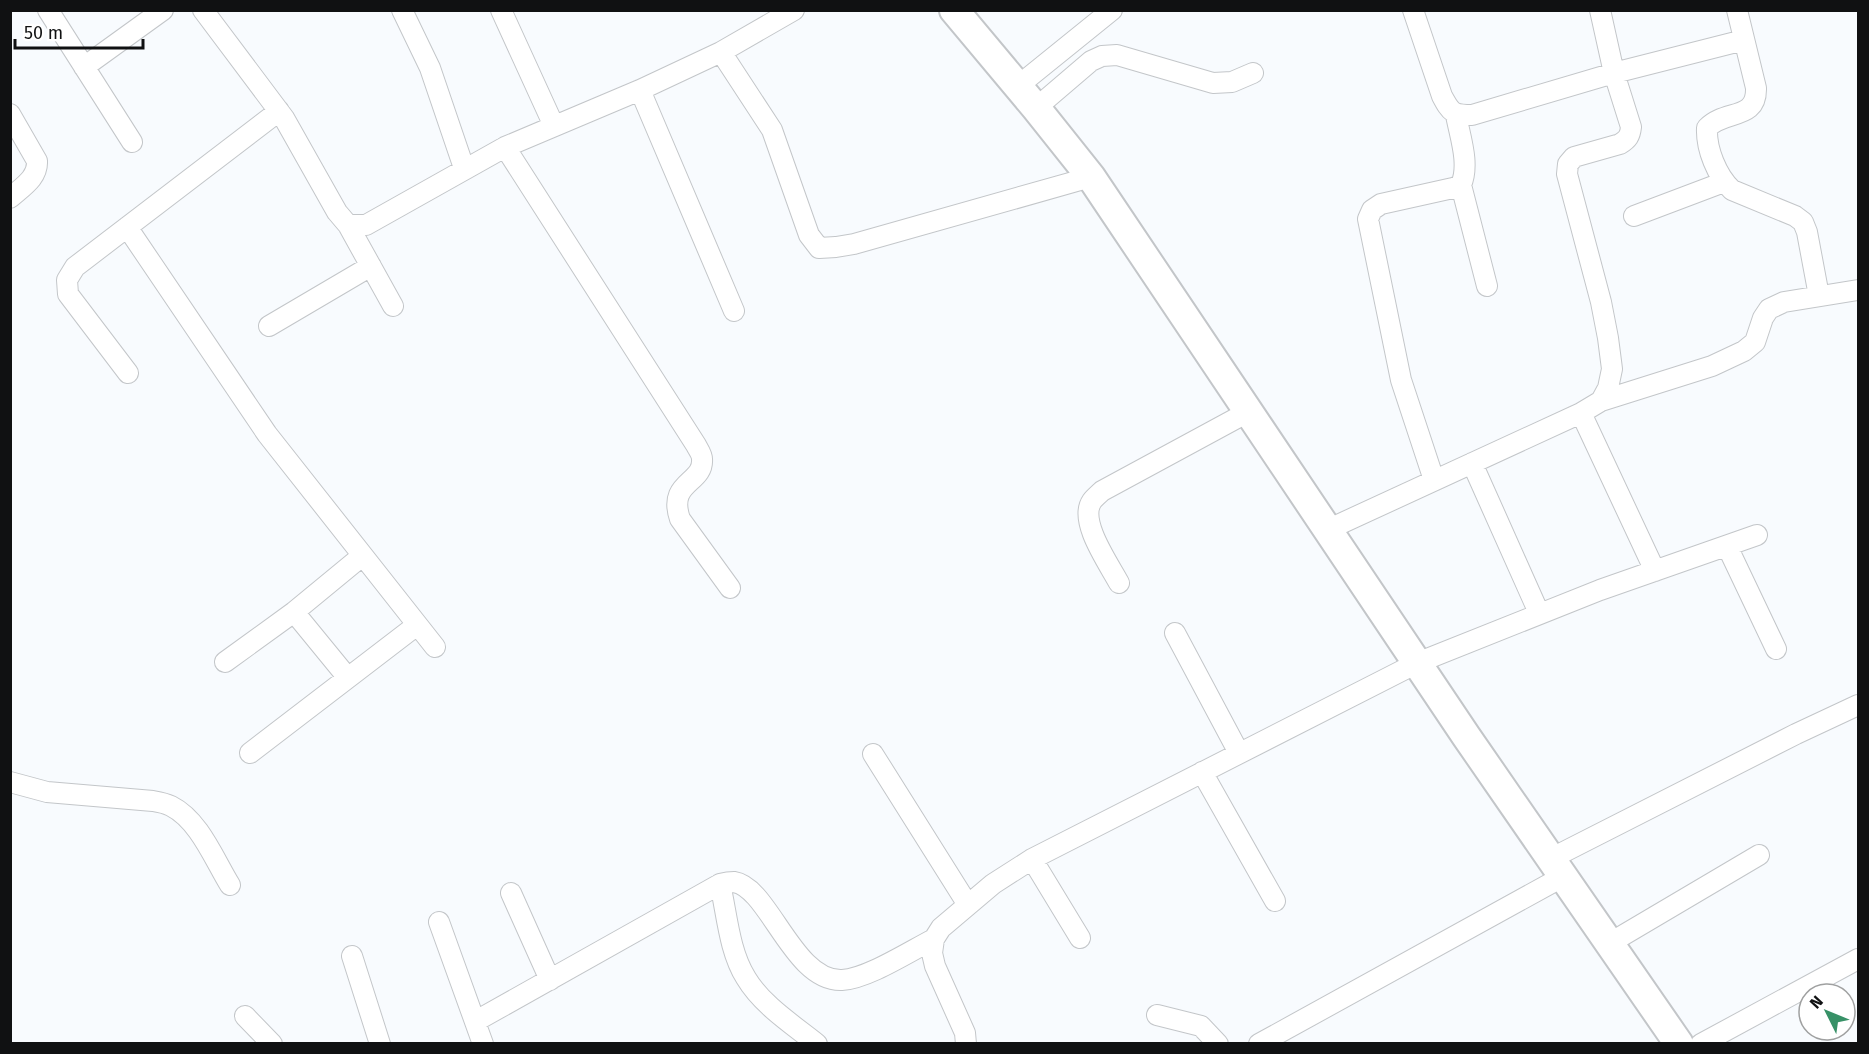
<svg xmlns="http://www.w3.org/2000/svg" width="1869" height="1054" font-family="'Fira Sans',sans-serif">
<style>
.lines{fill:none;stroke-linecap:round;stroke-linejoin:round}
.minor-casing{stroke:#c3c6c9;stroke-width:22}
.highway-casing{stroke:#c3c6c9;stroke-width:32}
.minor{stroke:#fff;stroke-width:20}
.highway{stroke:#fff;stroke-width:28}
</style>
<rect width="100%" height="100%" fill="#f8fbfe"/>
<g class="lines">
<defs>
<path id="minor" d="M 48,10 L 132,142
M 203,10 L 284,118 L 337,212 L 348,225 L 366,225 L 505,147 L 640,90 L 721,52 L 794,10
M 402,10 L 430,68 L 464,168
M 501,10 L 554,126
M 1413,10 L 1442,96 C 1451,113 1453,115 1472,115 L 1614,73 L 1744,40
M 1737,10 L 1756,88 C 1757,121 1725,109 1707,128 C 1706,149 1717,176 1732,190 L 1795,216 L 1803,222 L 1807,232 L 1819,296
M 721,52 L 772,130 L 809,235 L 819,248 L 836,247 L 854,244 L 1091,177
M 84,67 L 163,10
M 1018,86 L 1112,10
M 640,90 L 734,311
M 1036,108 L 1091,61 L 1102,56 L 1117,55 L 1213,83 L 1232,82 L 1253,73
M 10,114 L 37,161 C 38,178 22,187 10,198
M 505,147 L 696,445 C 698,449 702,454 702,459 C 704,484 667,481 680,519 L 730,588
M 1461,185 L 1487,286
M 1634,216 L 1724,182
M 348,225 L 393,306
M 127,227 L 267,434 L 435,647
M 269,326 L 371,266
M 128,373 L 68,294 L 67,280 L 75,267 L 279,111
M 1601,401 L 1712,366 L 1744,351 L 1755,342 L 1763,318 L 1769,309 L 1784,302 L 1858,290
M 1581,413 L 1655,571
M 1472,463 L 1539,613
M 1434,480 L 1401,380 L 1368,219 L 1372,210 L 1381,204 L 1453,188 L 1461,185 C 1470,164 1460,137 1456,115
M 1327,530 L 1581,413 L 1601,401 L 1608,388 L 1612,369 L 1608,338 L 1601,302 L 1567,174 L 1568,164 L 1574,157 L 1620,144 C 1628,139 1630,136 1631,127 L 1614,73 L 1600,10
M 1727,546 L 1776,649
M 1119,583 C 1109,564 1078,521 1092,501 C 1094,498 1099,494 1102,491 L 1248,412
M 294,612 L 348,678
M 1175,633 L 1239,753
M 225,662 L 294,612 L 362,556
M 250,753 L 417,625
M 873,754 L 968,905
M 1202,772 L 1275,901
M 10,782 L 47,792 L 153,801 C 159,802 165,803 171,806 C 199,820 214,859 230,885
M 1552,858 L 1796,734 L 1858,705
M 1032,859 L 1080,938
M 720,884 C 727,914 729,951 746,978 C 762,1005 792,1024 817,1044
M 511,893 L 550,980
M 439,922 L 483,1044
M 1610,943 L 1759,855
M 352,956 L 380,1044
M 1157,1015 L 1201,1026 L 1218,1044
M 245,1016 L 272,1044
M 476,1021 L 720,884 C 724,883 730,882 734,882 C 769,887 793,982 842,980 C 867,979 910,951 934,939
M 966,1044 L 965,1033 L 935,966 L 932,953 L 934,939 L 941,928 L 993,884 L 1032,859 L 1417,663 L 1600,590 L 1757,535
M 1259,1044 L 1564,876
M 1701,1044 L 1858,959"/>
<path id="highway" d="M 954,10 L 1036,108 L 1091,177 L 1466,736 L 1679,1044"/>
</defs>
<use href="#minor" class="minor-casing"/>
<use href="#highway" class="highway-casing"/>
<use href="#minor" class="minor"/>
<use href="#highway" class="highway"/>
</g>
<rect width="1869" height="1054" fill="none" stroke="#101112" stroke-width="24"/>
<g transform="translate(1827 1012) rotate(313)"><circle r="28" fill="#ffffff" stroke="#9fa0a0" stroke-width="1.5"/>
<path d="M0-4.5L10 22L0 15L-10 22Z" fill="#379167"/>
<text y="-9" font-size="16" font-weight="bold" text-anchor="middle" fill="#101112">N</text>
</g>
<path d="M15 39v9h128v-9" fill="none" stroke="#101112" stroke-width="3"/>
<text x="24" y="39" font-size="18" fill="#101112" stroke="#ffffff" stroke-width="4.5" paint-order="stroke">50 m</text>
</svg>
